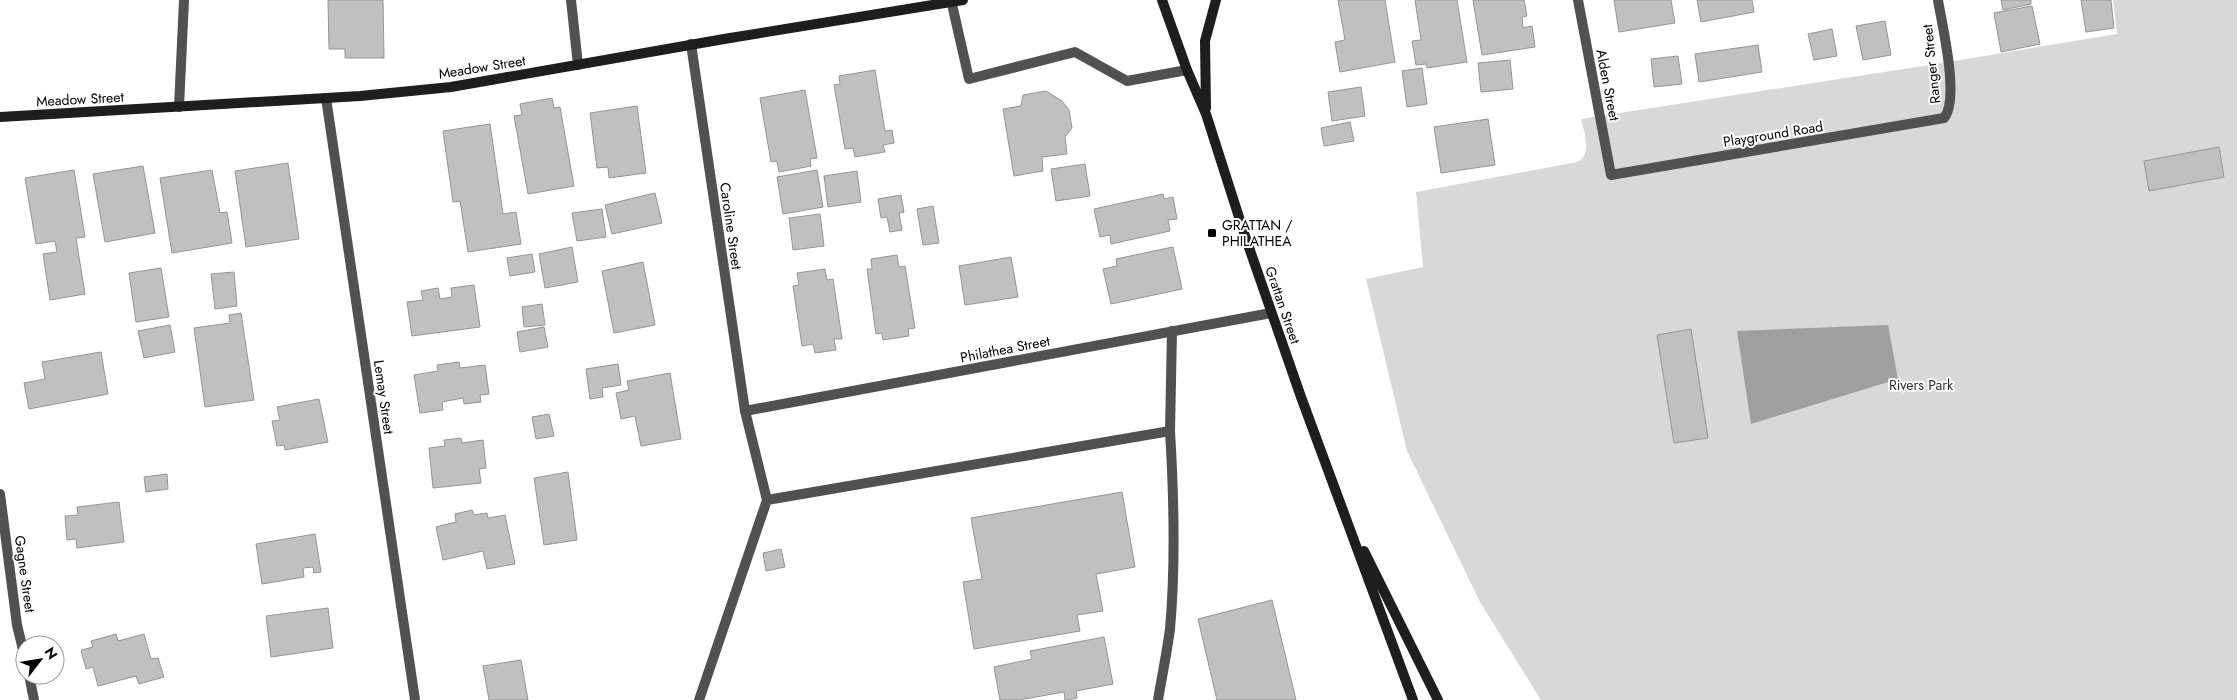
<svg xmlns="http://www.w3.org/2000/svg" width="2237" height="700" font-family="Jost,sans-serif">
<style>
.green{fill:#d8d8d8}
.water{fill:#9f9f9f}
.building{fill:#c0c0c0;stroke:#959595}
.lines{fill:none;stroke-linecap:round;stroke-linejoin:round}
.lane{stroke:#515151;stroke-width:10}
.street{stroke:#515151;stroke-width:10}
.secondary{stroke:#1e1e1e;stroke-width:10}
.poi-dot{fill:#000;stroke:#fff;stroke-width:2}
.labels{text-anchor:middle;dominant-baseline:central;stroke-width:4;stroke-linejoin:round;paint-order:stroke}
.street-label{font-size:14px;fill:#000;stroke:#fff}
.poi-label{font-size:14px;fill:#000;stroke:#fff;text-anchor:start}
.park-label{font-size:14px;fill:#2f2f2f;stroke:#fff}
</style>
<rect width="100%" height="100%" fill="#fff"/>
<path class="green" d="M 2113,0 L 2237,0 L 2237,700 L 1541,700 L 1480,602 L 1407,451 L 1366,279 L 1423,267 L 1416,192 L 1577,162 C 1593,155 1584,132 1581,119 L 1948,62 L 2117,34 Z"/>
<path class="water" d="M 1888,325 L 1898,379 L 1751,424 L 1737,331 Z"/>
<path class="building" d="M 328,0 L 383,0 L 384,58 L 345,58 L 345,49 L 329,49 Z
M 1338,0 L 1385,0 L 1395,62 L 1340,72 L 1335,42 L 1345,40 Z
M 1415,0 L 1457,0 L 1467,62 L 1427,68 L 1426,64 L 1416,65 L 1412,41 L 1421,40 Z
M 1473,0 L 1524,0 L 1527,16 L 1522,17 L 1523,28 L 1532,26 L 1535,47 L 1482,55 Z
M 1614,0 L 1671,0 L 1675,23 L 1619,32 Z
M 1697,0 L 1752,0 L 1754,12 L 1701,22 Z
M 2001,0 L 2031,0 L 2031,4 L 2003,10 Z
M 2081,0 L 2111,0 L 2114,28 L 2086,32 Z
M 2032,6 L 2040,44 L 2001,52 L 1994,13 Z
M 1885,21 L 1891,55 L 1863,60 L 1856,26 Z
M 1832,29 L 1837,56 L 1814,60 L 1808,34 Z
M 1758,45 L 1762,72 L 1699,82 L 1695,54 Z
M 1678,56 L 1682,84 L 1654,87 L 1651,59 Z
M 1510,60 L 1513,89 L 1481,92 L 1478,63 Z
M 1422,68 L 1427,104 L 1407,107 L 1402,71 Z
M 875,70 L 885,131 L 892,130 L 894,143 L 883,145 L 885,152 L 855,157 L 853,148 L 845,149 L 834,85 L 840,84 L 839,76 Z
M 1361,87 L 1365,116 L 1332,121 L 1328,92 Z
M 805,90 L 817,158 L 810,159 L 811,166 L 779,172 L 777,161 L 771,162 L 760,98 Z
M 1046,91 L 1062,101 L 1069,110 L 1072,128 L 1065,137 L 1067,154 L 1042,157 L 1043,171 L 1014,176 L 1003,109 L 1021,106 L 1023,95 Z
M 552,98 L 554,108 L 560,107 L 574,186 L 528,194 L 514,116 L 522,115 L 520,104 Z
M 637,106 L 646,173 L 609,178 L 608,167 L 597,168 L 590,113 Z
M 1488,119 L 1495,165 L 1441,173 L 1434,127 Z
M 1350,122 L 1354,141 L 1324,146 L 1321,128 Z
M 490,124 L 503,214 L 516,212 L 521,244 L 468,252 L 460,201 L 453,202 L 443,131 Z
M 2219,147 L 2224,177 L 2149,191 L 2144,161 Z
M 288,163 L 299,239 L 246,247 L 235,171 Z
M 1085,164 L 1090,196 L 1056,201 L 1051,169 Z
M 143,166 L 155,233 L 105,242 L 93,174 Z
M 74,170 L 85,237 L 76,238 L 85,294 L 50,300 L 43,254 L 57,252 L 55,241 L 36,244 L 25,178 Z
M 212,170 L 220,213 L 227,212 L 232,243 L 172,253 L 160,178 Z
M 817,170 L 823,207 L 783,214 L 777,177 Z
M 857,171 L 861,202 L 828,207 L 824,176 Z
M 655,193 L 662,223 L 612,234 L 605,205 Z
M 1163,194 L 1164,199 L 1173,197 L 1177,219 L 1168,220 L 1170,231 L 1111,244 L 1110,235 L 1100,237 L 1094,209 Z
M 901,195 L 904,212 L 899,213 L 902,230 L 890,232 L 887,217 L 881,218 L 878,199 Z
M 933,206 L 939,243 L 923,245 L 917,209 Z
M 602,209 L 606,237 L 577,241 L 572,213 Z
M 820,214 L 824,246 L 793,250 L 789,218 Z
M 572,247 L 578,282 L 545,288 L 539,254 Z
M 1173,247 L 1182,289 L 1111,304 L 1103,269 L 1117,266 L 1116,259 Z
M 532,254 L 535,272 L 510,276 L 507,258 Z
M 897,255 L 899,267 L 905,266 L 915,328 L 908,329 L 909,336 L 883,340 L 882,333 L 876,334 L 867,269 L 872,269 L 871,259 Z
M 1011,257 L 1018,297 L 965,305 L 959,266 Z
M 643,262 L 655,325 L 614,333 L 602,271 Z
M 161,268 L 169,317 L 136,322 L 129,273 Z
M 825,269 L 827,280 L 833,279 L 842,339 L 834,339 L 836,350 L 815,353 L 813,344 L 802,346 L 793,286 L 799,285 L 797,273 Z
M 234,272 L 237,306 L 215,309 L 211,274 Z
M 474,285 L 480,327 L 412,336 L 407,302 L 423,300 L 421,291 L 438,288 L 440,299 L 452,297 L 451,288 Z
M 542,304 L 545,325 L 524,327 L 522,307 Z
M 241,313 L 254,400 L 205,407 L 194,328 L 230,323 L 229,315 Z
M 170,325 L 175,352 L 144,358 L 138,331 Z
M 544,327 L 548,347 L 520,352 L 517,332 Z
M 1691,329 L 1708,438 L 1674,443 L 1657,335 Z
M 101,352 L 108,394 L 29,409 L 24,383 L 45,379 L 42,362 Z
M 459,362 L 460,368 L 485,365 L 489,394 L 480,395 L 481,402 L 464,404 L 463,398 L 442,402 L 443,410 L 420,413 L 414,375 L 438,371 L 437,365 Z
M 618,364 L 621,385 L 602,388 L 603,397 L 590,399 L 586,369 Z
M 670,373 L 681,439 L 641,446 L 635,416 L 621,419 L 616,393 L 629,390 L 627,381 Z
M 319,399 L 328,442 L 285,450 L 284,445 L 277,446 L 272,421 L 280,420 L 277,407 Z
M 549,414 L 554,436 L 536,439 L 532,417 Z
M 461,438 L 462,443 L 483,440 L 486,468 L 479,469 L 481,483 L 433,488 L 429,448 L 445,446 L 444,440 Z
M 568,472 L 577,540 L 544,545 L 534,478 Z
M 167,474 L 168,489 L 146,492 L 144,477 Z
M 1122,492 L 1135,567 L 1096,574 L 1103,611 L 1077,615 L 1080,631 L 974,649 L 963,582 L 982,579 L 971,518 Z
M 119,502 L 124,542 L 77,548 L 76,539 L 67,540 L 65,516 L 78,515 L 77,507 Z
M 472,510 L 474,515 L 487,513 L 488,518 L 505,515 L 515,564 L 487,569 L 483,551 L 443,560 L 436,527 L 456,522 L 455,514 Z
M 315,534 L 321,572 L 314,573 L 313,567 L 303,568 L 304,577 L 262,584 L 256,544 Z
M 781,549 L 785,567 L 766,571 L 763,553 Z
M 1272,600 L 1296,700 L 1217,700 L 1198,619 Z
M 328,608 L 333,648 L 271,657 L 266,616 Z
M 116,634 L 118,641 L 144,634 L 151,659 L 158,658 L 164,677 L 139,684 L 136,676 L 98,686 L 93,667 L 86,669 L 81,650 L 93,647 L 91,641 Z
M 1104,637 L 1113,684 L 1076,691 L 1077,698 L 1068,700 L 1065,700 L 1064,692 L 1019,700 L 1000,700 L 994,667 L 1032,659 L 1030,651 Z
M 521,660 L 528,700 L 489,700 L 483,666 Z"/>
<g class="lines">
<path class="lane" d="M 951,0 L 969,79 L 1075,52 L 1127,81 L 1187,70
M 1170,431 L 1172,331
M 767,500 L 1170,431 C 1174,497 1176,562 1170,629 C 1167,652 1162,676 1158,700
M 699,700 L 767,500 L 745,411"/>
<path class="street" d="M 571,0 L 578,65
M 1578,0 L 1611,175 L 1944,118 C 1960,99 1942,25 1938,0
M 691,44 L 745,411 L 1271,313
M 326,98 L 415,700
M 179,107 L 184,0
M 0,494 L 17,625 L 25,658
M 29,675 L 34,700"/>
<path class="secondary" d="M 1162,0 L 1187,70 L 1206,114 L 1245,236 L 1301,397 L 1413,700
M 1206,108 L 1205,41 L 1216,0
M 0,117 L 360,96 L 451,87 L 724,39 L 963,0
M 1364,551 L 1438,700"/>
</g>
<rect class="poi-dot" x="1207" y="228" width="10" height="10" rx="2.5"/>
<g class="labels">
<g class="street-label">
<text transform="translate(1931 64) rotate(-96)">Ranger Street</text>
<text transform="translate(482 67) rotate(-9)">Meadow Street</text>
<text transform="translate(1608 85) rotate(79)">Alden Street</text>
<text transform="translate(80 99) rotate(-3)">Meadow Street</text>
<text transform="translate(1773 134) rotate(-9)">Playground Road</text>
<text transform="translate(731 226) rotate(82)">Caroline Street</text>
<text transform="translate(1283 305) rotate(71)">Grattan Street</text>
<text transform="translate(1005 349) rotate(-11)">Philathea Street</text>
<text transform="translate(384 397) rotate(82)">Lemay Street</text>
<text transform="translate(25 574) rotate(82)">Gagne Street</text>
</g>
<g class="poi-label">
<text x="1222" y="225">GRATTAN /<tspan x="1222" dy="16">PHILATHEA</tspan></text>
</g>
<g class="park-label">
<text x="1921" y="385">Rivers Park</text>
</g>
</g>
<g transform="translate(40 660) rotate(59)"><circle r="24" fill="#ffffff" stroke="#999999"/>
<path d="M0-4L9 19L0 12L-9 19Z" fill="#000000"/>
<text y="-8" font-size="14" font-weight="bold" text-anchor="middle" fill="#000000">N</text>
</g>
</svg>
